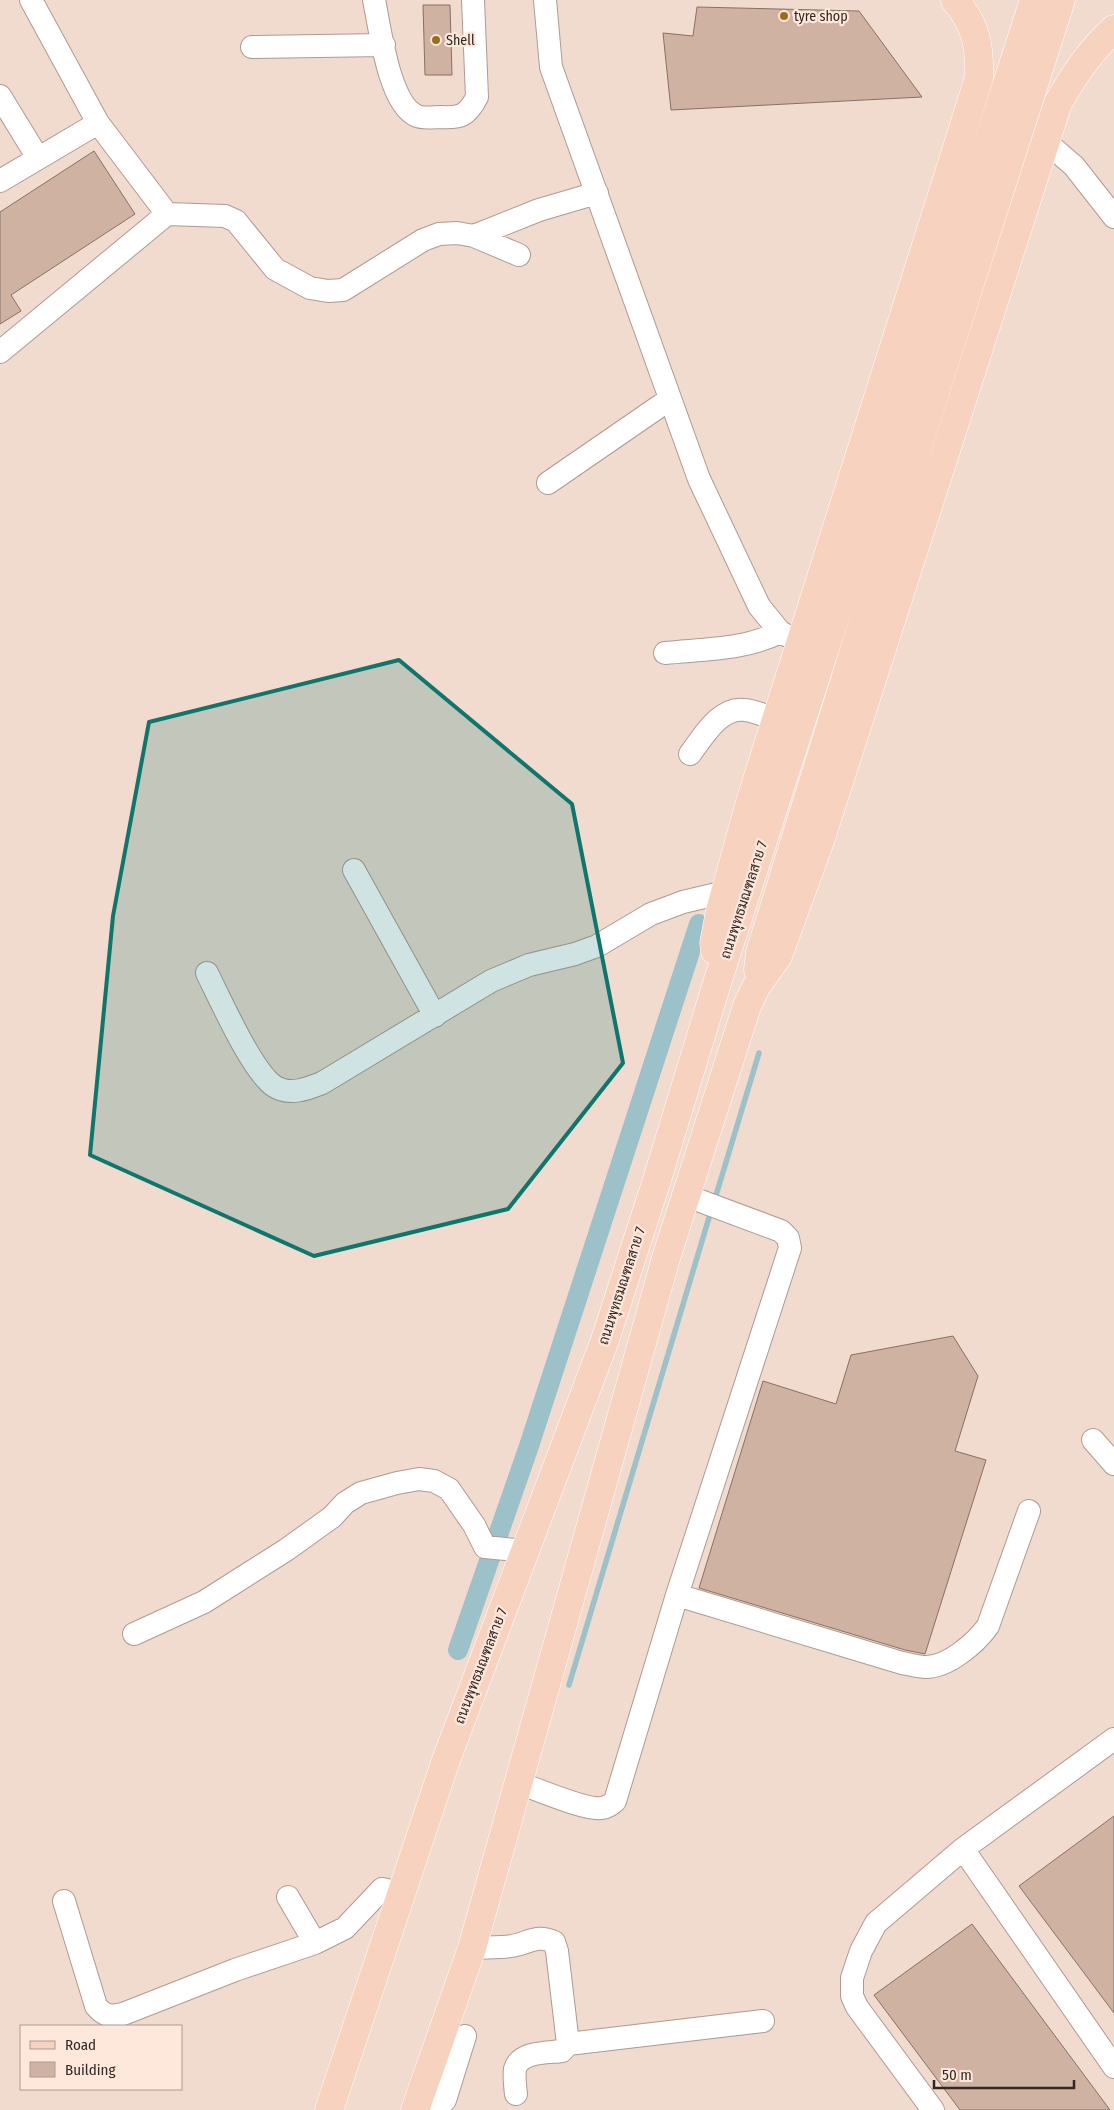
<svg xmlns="http://www.w3.org/2000/svg" width="1114" height="2110" font-family="'Fira Sans Condensed',Sarabun,sans-serif">
<style>
.lines{fill:none;stroke-linecap:round;stroke-linejoin:round}
.stream{stroke:#9cc1c9;stroke-width:5.5}
.canal{stroke:#9cc1c9;stroke-width:20}
.building{fill:#d0b2a3;stroke:#867167}
.minor-casing{stroke:#b09a8f;stroke-width:24}
.major-casing{stroke:#fff;stroke-width:29}
.minor{stroke:#fff;stroke-width:22}
.major{stroke:#f7d2bf;stroke-width:28}
.marked{fill:#0f766e;fill-opacity:0.2;stroke:#0f766e;stroke-width:4;stroke-linejoin:round}
.poi-dot{fill:#9a6d1d;stroke:#fee7db;stroke-width:2}
.labels{text-anchor:middle;dominant-baseline:central;stroke-width:4.5;stroke-linejoin:round;paint-order:stroke}
.poi-label{font-size:14px;fill:#312823;stroke:#fee7db;text-anchor:start}
.street-label{font-size:14px;fill:#312823;stroke:#fee7db}
</style>
<rect width="100%" height="100%" fill="#f1dace"/>
<g class="lines">
<path class="stream" d="M 714,1202 L 759,1053
M 569,1685 L 711,1211"/>
<path class="canal" d="M 458,1650 L 529,1446 L 699,924"/>
</g>
<path class="building" d="M 423,5 L 450,5 L 452,75 L 425,75 Z
M 697,7 L 859,11 L 922,97 L 671,110 L 663,33 L 693,36 Z
M 94,151 L 135,214 L 11,295 L 21,311 L 0,324 L 0,212 Z
M 953,1336 L 978,1376 L 955,1451 L 986,1460 L 925,1654 L 905,1650 L 699,1588 L 763,1381 L 836,1404 L 851,1355 Z
M 1114,1816 L 1114,2013 L 1019,1886 Z
M 972,1924 L 1110,2110 L 960,2110 L 874,1995 Z"/>
<g class="lines">
<defs>
<path id="minor" d="M 374,0 C 380,28 389,105 417,116 C 424,119 434,117 441,117 C 461,118 467,116 477,97 L 473,0
M 545,0 L 551,67 L 699,479 L 759,606 L 780,632 L 800,642
M 252,47 L 384,45
M 0,96 L 38,158
M 1045,141 L 1074,166 L 1114,217
M 0,181 L 98,123
M 167,214 L 225,216 L 236,221 L 275,269 L 310,288 L 328,291 L 343,290 L 423,240 L 439,234 L 457,233 L 474,236 L 519,255
M 474,236 L 539,210 L 597,193
M 0,352 L 167,214 L 98,123 L 31,0
M 548,483 L 670,399
M 665,653 C 704,649 745,650 780,632
M 690,754 C 703,737 720,706 745,710 C 755,711 766,716 775,719
M 354,870 L 435,1016
M 207,973 C 220,999 252,1071 274,1086 C 289,1096 307,1089 322,1083 L 491,981 L 529,965 L 575,954 L 597,946 L 651,914 L 683,902 L 725,892
M 1093,1440 L 1114,1464
M 677,1595 L 790,1248 L 788,1238 L 781,1231 L 687,1196
M 134,1634 L 204,1602 L 286,1550 L 332,1517 L 345,1503 L 361,1493 L 397,1483 L 419,1479 L 434,1481 L 449,1489 L 474,1525 L 485,1547 L 525,1551
M 519,1783 C 536,1789 587,1811 602,1808 C 608,1807 611,1805 615,1801 L 677,1595 L 902,1663 C 909,1664 918,1667 926,1667 C 948,1667 976,1643 988,1626 L 1029,1511
M 963,1849 L 1114,2067
M 288,1897 L 315,1943
M 64,1901 L 96,2006 C 104,2016 111,2017 123,2014 L 235,1970 L 315,1943 L 345,1928 L 382,1889 L 402,1893
M 472,1948 C 485,1947 499,1948 512,1946 C 530,1943 535,1934 554,1942 L 557,1951 L 568,2044 L 562,2051 C 547,2053 520,2051 515,2069 C 514,2076 515,2086 516,2094
M 568,2044 L 763,2021
M 418,2101 L 445,2100 L 465,2036
M 933,2110 L 857,2007 L 852,1996 L 852,1978 L 861,1951 L 876,1923 L 963,1849 L 1114,1739"/>
<path id="major" d="M 715,951 L 714,943 L 720,911 L 750,802 L 979,78 C 980,46 976,25 955,0
M 758,970 L 760,953 L 913,461 L 1061,0
M 329,2110 L 446,1760 L 605,1340 L 656,1183 L 718,980 L 1034,0
M 415,2110 L 472,1948 L 666,1258 L 747,1006 L 756,987 L 778,956 L 820,841 L 1058,103 C 1074,75 1090,51 1114,29"/>
</defs>
<use href="#minor" class="minor-casing"/>
<use href="#major" class="major-casing"/>
<use href="#minor" class="minor"/>
<use href="#major" class="major"/>
</g>
<path class="marked" d="M 399,660 L 572,804 L 623,1063 L 508,1209 L 314,1256 L 90,1155 L 113,916 L 149,722 Z"/>
<g class="poi-dot">
<circle cx="784" cy="16" r="5"/>
<circle cx="436" cy="40" r="5"/>
</g>
<g class="labels">
<g class="poi-label">
<text x="794" y="16">tyre shop</text>
<text x="446" y="40">Shell</text>
</g>
<g class="street-label">
<text transform="translate(744 900) rotate(-72)">ถนนพุทธมณฑลสาย 7</text>
<text transform="translate(622 1286) rotate(-72)">ถนนพุทธมณฑลสาย 7</text>
<text transform="translate(481 1666) rotate(-69)">ถนนพุทธมณฑลสาย 7</text>
</g>
</g>
<rect x="20" y="2025" width="162" height="65" fill="#fee7db" stroke="#ac9b91"/>
<rect x="30" y="2041" width="25" height="8" fill="#f7d2bf" stroke="#ac9b91"/>
<text x="65" y="2050" font-size="15" fill="#312823">Road</text>
<rect x="30" y="2062" width="25" height="15" fill="#d0b2a3" stroke="#ac9b91"/>
<text x="65" y="2075" font-size="15" fill="#312823">Building</text>
<path d="M934 2080v8h140v-8" fill="none" stroke="#312823" stroke-width="2.5"/>
<text x="942" y="2080" font-size="15" fill="#312823" stroke="#fee7db" stroke-width="4" paint-order="stroke">50 m</text>
</svg>
